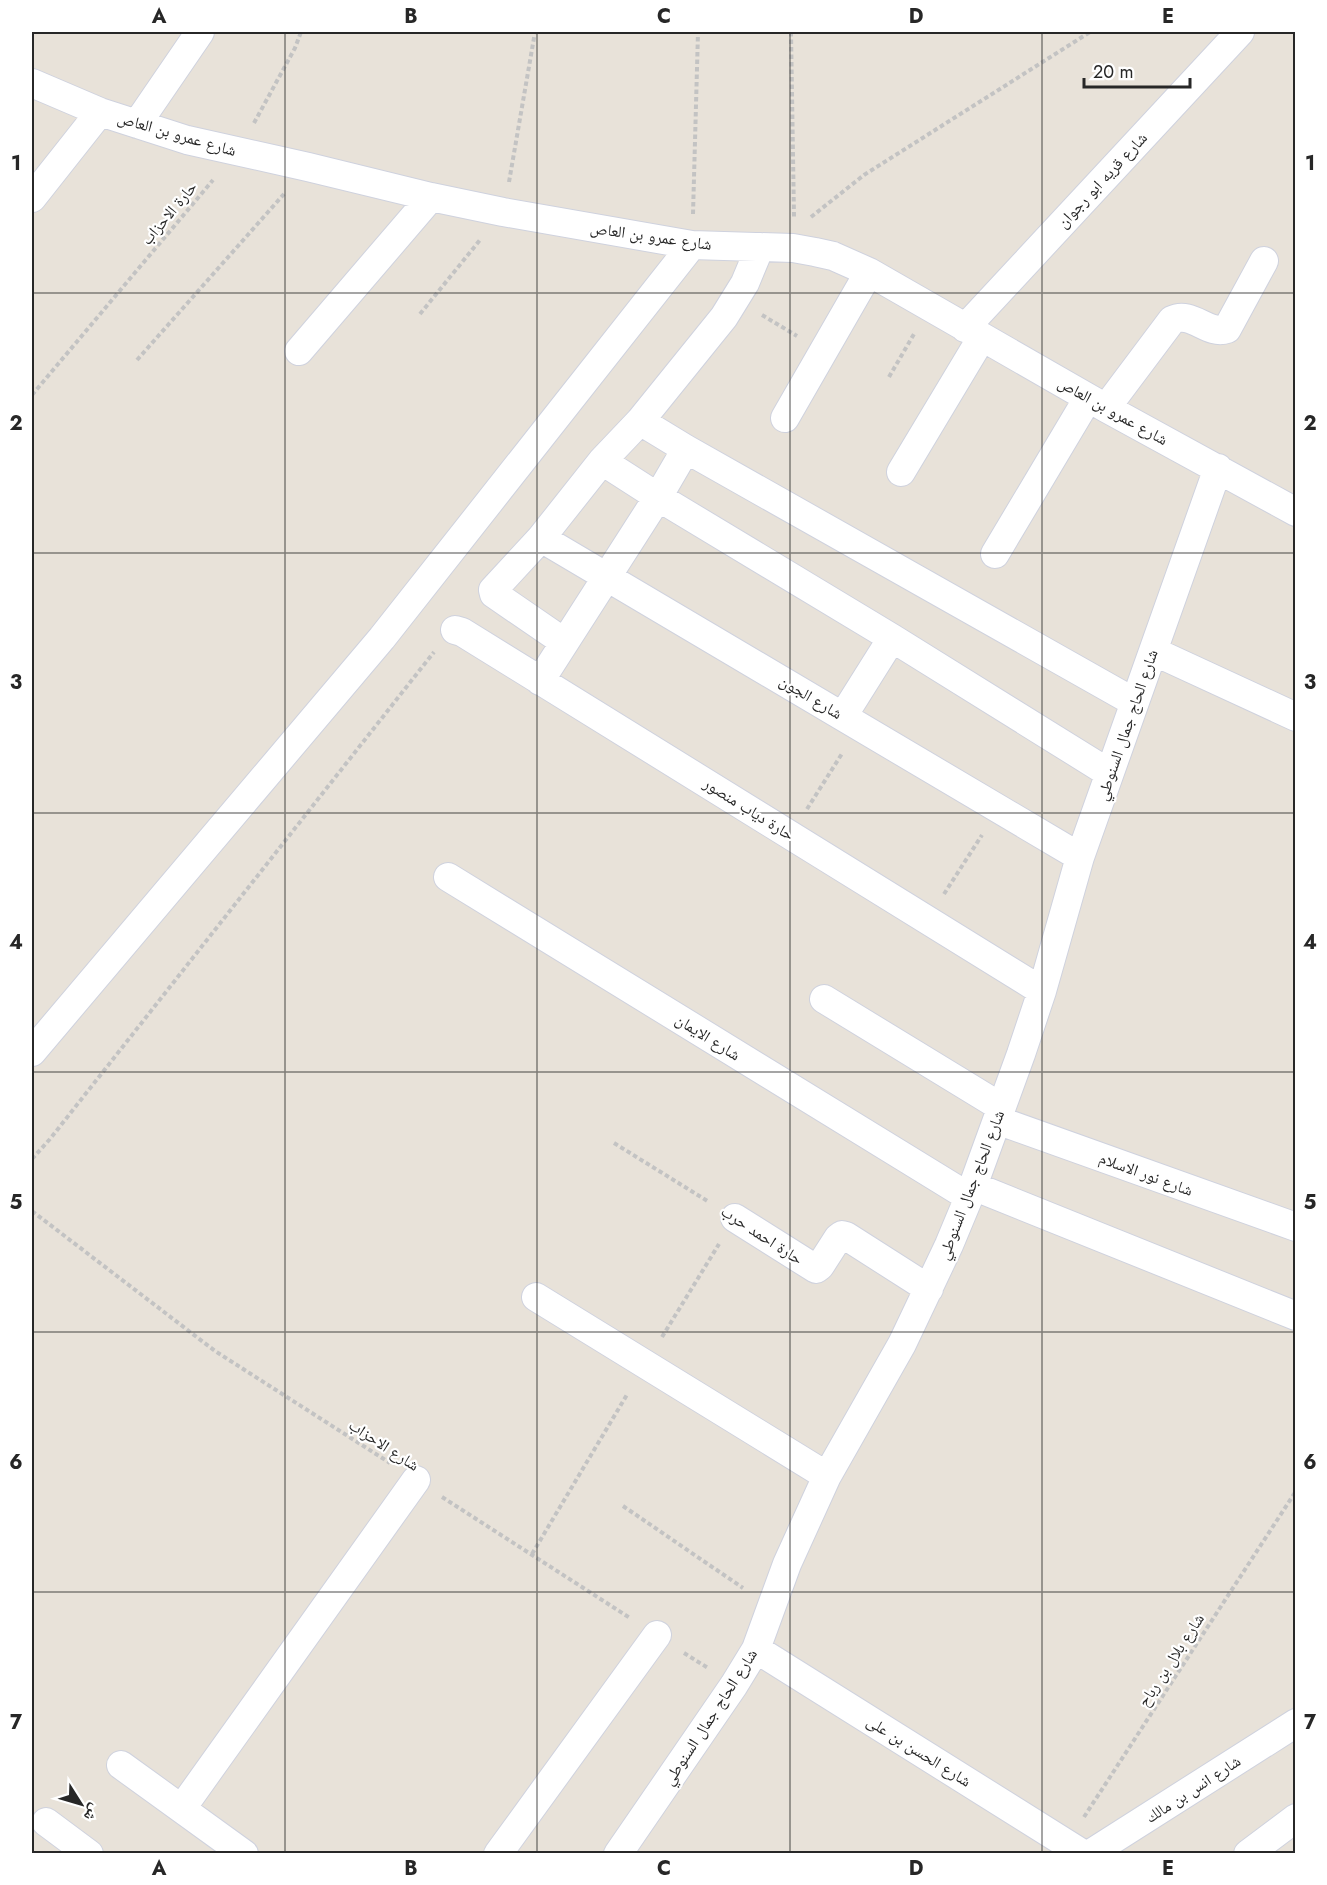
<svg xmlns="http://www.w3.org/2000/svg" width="1327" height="1885" font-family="Jost,'Noto Naskh Arabic',sans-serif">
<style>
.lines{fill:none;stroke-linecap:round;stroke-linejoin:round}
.street-casing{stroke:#cfd2de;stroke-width:30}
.path{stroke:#c3c3c3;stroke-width:4;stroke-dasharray:4.5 3;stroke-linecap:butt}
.street{stroke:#fff;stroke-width:28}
.grid{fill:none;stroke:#272727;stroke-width:1.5;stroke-opacity:0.55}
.labels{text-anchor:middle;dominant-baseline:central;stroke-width:4.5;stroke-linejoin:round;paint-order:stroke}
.street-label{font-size:16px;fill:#272727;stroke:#fff}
.neatline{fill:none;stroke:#272727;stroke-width:2}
.grid-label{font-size:20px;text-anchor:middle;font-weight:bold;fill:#272727}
</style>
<rect width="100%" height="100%" fill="#e8e2d9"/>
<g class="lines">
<defs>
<path id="street" d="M 32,83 L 100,112 L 187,140 L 308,167 L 431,197 L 503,212 L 692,245 L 793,248 L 815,252 L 833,256 L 869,272 L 1106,408 L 1296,512
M 137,124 L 200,32
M 32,198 L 100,112
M 965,328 L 1240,32
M 299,351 L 431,197
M 1106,408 L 1172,320 C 1192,310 1208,336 1227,329 L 1264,261
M 785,418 L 869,272
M 640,421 L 686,449 L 1134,702
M 602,461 L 658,497 L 892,638 L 1109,773
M 901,472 L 982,337
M 541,538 L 1080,857
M 995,554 L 1088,398
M 455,630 L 462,632 L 1042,991
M 564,642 L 494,594 L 493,590 L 541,538 L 602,461 L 640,421 L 724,317 L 745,283 L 760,247
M 1153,651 L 1296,717
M 540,681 L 658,497 L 686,449
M 843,716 L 892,638
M 448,877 L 969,1197
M 824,999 L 1001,1107
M 32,1052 L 382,638 L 692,245
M 997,1120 L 1296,1227
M 973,1186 L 1296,1316
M 735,1218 L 816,1269 L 820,1266 L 838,1238 L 842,1235 L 846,1236 L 929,1289
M 536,1297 L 827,1476
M 756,1649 L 1083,1854
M 121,1765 L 244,1854
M 182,1808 L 416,1480
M 46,1822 L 89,1854
M 498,1854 L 657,1635
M 618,1854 L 734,1685 L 756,1649 L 787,1564 L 827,1476 L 902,1344 L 949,1245 L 969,1197 L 1021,1054 L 1042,991 L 1080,857 L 1218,468
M 1090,1854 L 1296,1723
M 1248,1854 L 1296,1818"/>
</defs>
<use href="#street" class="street-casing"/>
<path class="path" d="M 791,32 L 794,217
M 254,123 L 295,48 L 301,32
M 509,182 L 535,32
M 693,214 L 698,32
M 811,217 L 864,175 L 1090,32
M 420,314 L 480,240
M 762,315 L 797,336
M 137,360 L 284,194
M 889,377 L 914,334
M 32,395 L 213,180
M 807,809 L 843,752
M 944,894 L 982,835
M 614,1143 L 709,1202
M 32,1159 L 50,1139 L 434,652
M 32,1211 L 215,1351 L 390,1463
M 662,1337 L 719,1244
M 442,1497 L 630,1618
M 623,1506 L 743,1588
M 532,1554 L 628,1393
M 684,1653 L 708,1668
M 1084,1817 L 1296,1491"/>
<use href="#street" class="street"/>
</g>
<path class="grid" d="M 285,32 L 285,1854M 537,32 L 537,1854M 790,32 L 790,1854M 1042,32 L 1042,1854M 32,293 L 1296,293M 32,553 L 1296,553M 32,813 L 1296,813M 32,1072 L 1296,1072M 32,1332 L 1296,1332M 32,1592 L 1296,1592"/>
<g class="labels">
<g class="street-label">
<text transform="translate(177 134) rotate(16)">شارع عمرو بن العاص</text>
<text transform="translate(1102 180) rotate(-47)">شارع قريه ابو رجوان</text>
<text transform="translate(169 213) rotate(-50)">حارة الاحزاب</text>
<text transform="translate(651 236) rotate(8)">شارع عمرو بن العاص</text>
<text transform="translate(1113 411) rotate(29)">شارع عمرو بن العاص</text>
<text transform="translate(811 697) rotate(31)">شارع الجون</text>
<text transform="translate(1127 725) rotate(-71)">شارع الحاج جمال السنوطي</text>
<text transform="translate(749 809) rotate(32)">حارة دياب منصور</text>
<text transform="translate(708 1037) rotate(32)">شارع الايمان</text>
<text transform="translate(1146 1174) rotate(20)">شارع نور الاسلام</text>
<text transform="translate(971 1185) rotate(-69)">شارع الحاج جمال السنوطي</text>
<text transform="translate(762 1235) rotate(33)">حارة احمد حرب</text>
<text transform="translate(384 1445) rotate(33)">شارع الاحزاب</text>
<text transform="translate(1171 1660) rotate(-57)">شارع بلال بن رباح</text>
<text transform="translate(710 1717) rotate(-57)">شارع الحاج جمال السنوطي</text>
<text transform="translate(919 1751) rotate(32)">شارع الحسن بن على</text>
<text transform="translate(1193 1789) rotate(-33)">شارع انس بن مالك</text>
</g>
</g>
<rect width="1327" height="1885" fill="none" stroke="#ffffff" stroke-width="66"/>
<g transform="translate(81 1804) rotate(127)" stroke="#ffffff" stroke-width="4.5" paint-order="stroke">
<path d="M0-4.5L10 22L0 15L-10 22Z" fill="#272727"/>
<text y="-9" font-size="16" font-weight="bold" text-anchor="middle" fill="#272727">ش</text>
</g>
<path d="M1084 78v9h106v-9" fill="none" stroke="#272727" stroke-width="3"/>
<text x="1093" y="78" font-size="18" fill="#272727" stroke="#ffffff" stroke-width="4.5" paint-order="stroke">20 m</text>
<rect x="33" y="33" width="1261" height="1819" class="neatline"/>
<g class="grid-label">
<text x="159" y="23">A</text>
<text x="411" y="23">B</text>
<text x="664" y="23">C</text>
<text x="916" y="23">D</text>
<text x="1168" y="23">E</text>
<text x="16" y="170">1</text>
<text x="1310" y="170">1</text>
<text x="16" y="430">2</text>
<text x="1310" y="430">2</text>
<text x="16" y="689">3</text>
<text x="1310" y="689">3</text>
<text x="16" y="949">4</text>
<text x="1310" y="949">4</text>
<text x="16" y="1209">5</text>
<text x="1310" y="1209">5</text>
<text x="16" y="1469">6</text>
<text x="1310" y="1469">6</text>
<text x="16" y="1729">7</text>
<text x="1310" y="1729">7</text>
<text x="159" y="1875">A</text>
<text x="411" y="1875">B</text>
<text x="664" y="1875">C</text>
<text x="916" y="1875">D</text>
<text x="1168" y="1875">E</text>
</g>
</svg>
